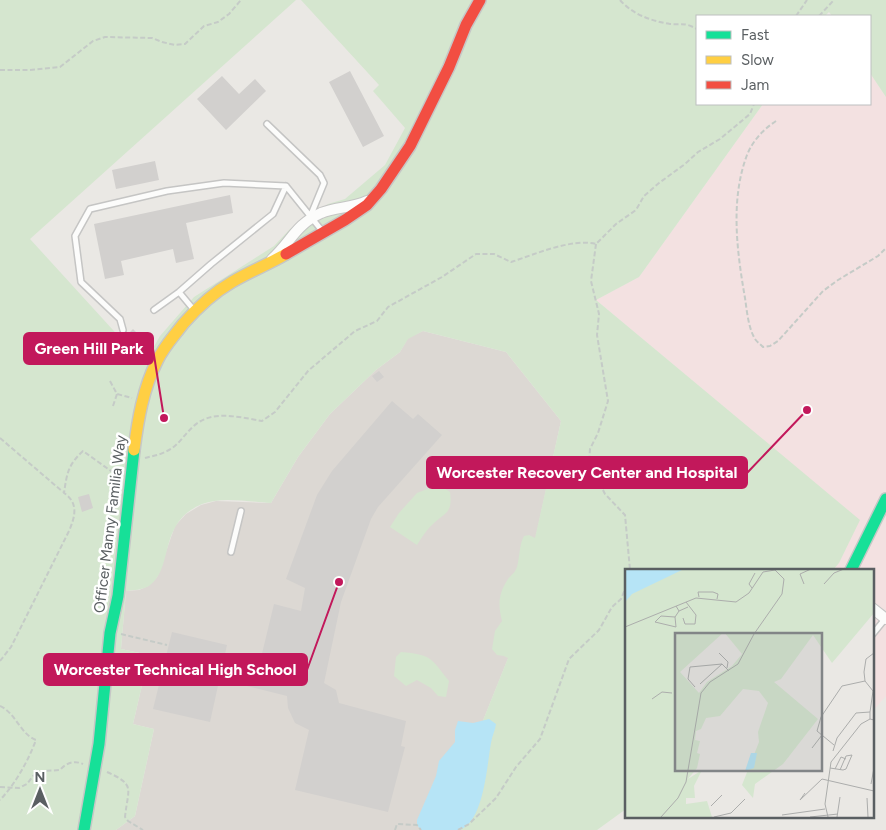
<svg xmlns="http://www.w3.org/2000/svg" width="886" height="830" font-family="Figtree,sans-serif">
<style>
.education{fill:#dcd8d3}
.medical{fill:#f3e1e1}
.green{fill:#d5e6cf}
.water{fill:#b6e4f6}
.building{fill:#d2d0ce}
.lines{fill:none;stroke-linecap:round;stroke-linejoin:round}
.lane-casing{stroke:#c5c5c4;stroke-width:8}
.street-casing{stroke:#c5c5c4;stroke-width:12}
.fast-casing{stroke:#c6c7c6;stroke-width:14}
.slow-casing{stroke:#c6c7c6;stroke-width:14}
.jam-casing{stroke:#c6c7c6;stroke-width:14}
.path{stroke:#c5cbc7;stroke-width:2;stroke-dasharray:5 2.5;stroke-linecap:butt}
.lane{stroke:#fcfcfb;stroke-width:5}
.street{stroke:#fcfcfb;stroke-width:10}
.fast{stroke:#16e098;stroke-width:11}
.slow{stroke:#ffcf43;stroke-width:11}
.jam{stroke:#f24e42;stroke-width:11}
.labels{text-anchor:middle;dominant-baseline:central;stroke-width:5;stroke-linejoin:round;paint-order:stroke}
.street-label{font-size:15px;fill:#5a5f62;stroke:#fff}
.inset-road{fill:none;stroke:#acadac;stroke-width:1}
.view{fill:#828587;fill-opacity:0.15;stroke:#828587;stroke-width:2.5}
.inset-edge{fill:none;stroke:#5a5f62;stroke-width:2.5}
.leader{fill:none;stroke:#c2185b;stroke-width:2}
.callout-dot{fill:#c2185b;stroke:#fff;stroke-width:2}
.callout{fill:#c2185b;stroke:#c2185b;stroke-width:2}
.callout-label{font-size:16px;text-anchor:middle;font-weight:bold;fill:#fff}
</style>
<rect width="100%" height="100%" fill="#eae8e4"/>
<path class="education" d="M 423,331 L 506,352 L 561,421 L 511,651 L 439,830 L 116,830 L 135,816 L 154,729 L 133,724 L 149,655 L 121,649 L 126,591 L 139,590 L 148,586 L 157,577 L 175,526 L 186,514 L 201,505 L 216,501 L 271,503 L 298,457 L 330,414 L 376,370 L 400,352 L 408,338 Z"/>
<path class="medical" d="M 870,73 L 886,97 L 886,696 L 872,712 L 872,570 L 833,570 L 839,563 L 859,520 L 596,300 L 639,277 L 763,104 L 870,104 Z"/>
<path class="green" d="M 0,0 L 296,0 L 30,239 L 144,364 L 160,336 L 194,297 L 274,246 L 290,229 L 328,204 L 345,199 L 385,165 L 405,128 L 373,91 L 379,85 L 301,0 L 886,0 L 886,97 L 870,73 L 870,16 L 832,16 L 829,12 L 825,16 L 697,16 L 697,104 L 763,104 L 639,277 L 596,300 L 860,520 L 839,563 L 833,570 L 626,570 L 626,809 L 597,830 L 439,830 L 508,658 L 504,656 L 497,655 L 492,649 L 495,631 L 502,621 C 498,605 498,594 508,579 C 511,575 515,573 517,567 C 520,556 519,545 524,536 L 529,535 L 535,538 L 561,421 L 506,352 L 423,331 L 408,339 L 400,352 L 376,370 L 330,414 L 298,457 L 271,503 C 250,502 222,496 202,504 C 157,523 175,567 149,586 C 142,590 134,590 126,591 L 121,649 L 149,655 L 133,724 L 154,729 L 135,816 L 116,830 L 0,830 Z
M 435,486 L 441,486 L 450,492 C 453,514 445,512 432,525 C 426,530 421,539 417,545 L 390,527 L 399,513 L 417,493 Z
M 401,652 C 432,655 430,657 449,681 L 446,697 L 438,696 L 431,688 L 417,680 L 406,686 L 394,676 L 396,657 Z"/>
<path class="water" d="M 489,719 L 496,724 C 495,731 492,736 491,743 C 487,764 484,823 459,830 C 450,830 431,830 421,830 L 417,825 L 417,820 L 436,776 L 439,761 L 455,742 L 455,730 L 458,721 L 473,723 Z"/>
<path class="building" d="M 350,71 L 384,136 L 363,147 L 329,82 Z
M 222,76 L 239,94 L 255,79 L 266,91 L 226,130 L 197,99 Z
M 155,161 L 159,180 L 116,189 L 112,170 Z
M 230,195 L 233,213 L 186,223 L 194,259 L 176,263 L 173,249 L 121,261 L 124,275 L 105,279 L 94,224 Z
M 133,329 L 140,336 L 133,342 L 127,335 Z
M 379,371 L 384,377 L 377,382 L 372,376 Z
M 392,401 L 413,419 L 418,414 L 442,435 L 378,507 L 371,519 L 341,602 L 324,683 L 336,690 L 339,703 L 406,721 L 401,746 L 405,747 L 388,812 L 295,790 L 309,730 L 295,723 L 288,708 L 287,696 L 247,686 L 252,665 L 259,666 L 274,604 L 301,611 L 305,588 L 286,579 L 317,495 L 332,471 Z
M 89,494 L 93,508 L 82,512 L 78,497 Z
M 172,632 L 227,645 L 210,722 L 153,709 Z"/>
<g class="lines">
<defs>
<path id="lane" d="M 267,124 L 320,175 L 324,183 L 310,217
M 179,292 L 194,310
M 154,310 L 179,292 L 211,264 L 273,214 L 286,186
M 123,330 L 120,319 L 81,282 L 75,236 L 90,209 L 167,191 L 224,183 L 286,186 L 323,232
M 231,552 L 241,511
M 872,635 L 885,619"/>
<path id="street" d="M 272,259 C 291,242 295,225 321,213 C 336,207 352,208 367,201
M 872,608 L 886,619"/>
<path id="fast" d="M 851,570 L 886,499
M 84,830 L 99,744 L 110,633 L 118,596 L 134,450"/>
<path id="slow" d="M 134,450 C 138,419 143,389 157,361 C 163,348 174,336 183,324 C 197,308 213,293 232,282 C 249,272 269,264 286,254"/>
<path id="jam" d="M 286,254 L 345,220 L 367,205 L 381,189 L 410,146 L 449,67 L 466,25 L 480,0"/>
</defs>
<use href="#lane" class="lane-casing"/>
<use href="#street" class="street-casing"/>
<use href="#fast" class="fast-casing"/>
<use href="#slow" class="slow-casing"/>
<use href="#jam" class="jam-casing"/>
<path class="path" d="M 620,0 C 632,14 651,21 670,24 C 683,25 684,22 697,29
M 796,16 L 807,0
M 819,16 L 834,0
M 0,70 L 29,70 L 60,67 L 93,41 L 105,37 L 152,38 L 162,42 L 175,45 L 185,44 L 204,26 L 218,22 L 229,14 L 241,0
M 776,121 C 764,129 753,140 747,155 C 730,200 737,252 745,298 C 747,311 748,327 755,339 C 757,342 760,344 763,347 L 770,346 L 778,341 L 823,291 L 838,280 L 878,256 L 886,248
M 596,244 L 591,281 L 599,314 L 597,335 L 608,401 L 598,433 L 590,449 L 589,462 L 605,494 L 625,515 L 630,570
M 110,381 L 117,394 L 132,398
M 113,406 L 117,394
M 0,438 L 63,492
M 145,458 C 152,456 160,455 167,451 C 181,445 187,428 201,421 C 218,411 244,418 262,421 L 275,412 L 308,371 L 355,331 L 377,321 L 388,307 L 442,277 L 476,254 L 494,254 L 511,262 C 536,254 572,238 596,244 L 616,224 L 636,210 L 644,196 L 659,183 L 685,164 L 698,152 L 720,139 L 750,114 L 754,104
M 121,634 L 167,645
M 0,661 L 11,647 L 69,531 C 75,517 79,503 64,493 C 67,473 68,465 83,451 L 111,471 L 120,472
M 0,706 C 16,713 20,734 36,740 C 28,761 16,783 0,800
M 107,772 C 136,785 128,788 125,817 L 128,821 L 143,830
M 0,787 L 19,788 L 27,784 L 33,776 L 44,771 L 60,770 C 66,763 74,760 83,764
M 395,830 L 397,824 L 417,825 L 421,830
M 458,830 L 469,824 L 496,798 L 516,767 L 540,739 L 569,659 L 599,630 L 612,607 L 621,599 L 626,587"/>
<use href="#lane" class="lane"/>
<use href="#street" class="street"/>
<use href="#fast" class="fast"/>
<use href="#slow" class="slow"/>
<use href="#jam" class="jam"/>
</g>
<g class="labels">
<g class="street-label">
<text transform="translate(110 524) rotate(-83)">Officer Manny Familia Way</text>
</g>
</g>
<g transform="translate(625 569)">
<rect width="249" height="249" fill="#eae8e4"/>
<path d="M 0,0 L 249,0 L 249,44 L 207,94 L 188,66 L 156,110 L 149,113 L 193,150 L 158,195 L 130,215 L 128,229 L 117,216 L 134,173 L 133,163 L 143,134 L 134,122 L 118,120 L 95,147 L 81,149 L 76,160 L 71,162 L 70,171 L 75,172 L 72,184 L 75,185 L 72,199 L 63,210 L 77,201 L 69,217 L 70,229 L 61,229 L 61,235 L 82,232 L 87,248 L 0,248 ZM 99,63 L 117,85 L 107,97 L 82,113 L 74,124 L 55,103 Z" fill="#d5e6cf" fill-rule="evenodd"/>
<path d="M 0,0 L 59,0 L 7,25 L 0,33 ZM 126,184 L 132,184 L 129,199 L 120,202 Z" fill="#b6e4f6"/>
<path class="inset-road" d="M 179,15 L 175,5 L 186,0M 199,15 L 209,4 L 219,0M 127,19 L 124,15 L 130,4M 74,28 L 73,23 L 88,23 L 93,25 L 92,30M 51,37 L 54,42 L 63,38M 50,48 L 36,47 L 30,53 L 51,58 L 50,48 L 54,42M 58,49 L 60,55 L 70,55 L 71,46 L 61,33M 0,58 L 71,29 L 111,33 L 124,24 L 138,3 L 150,1M 94,84 L 103,93 L 102,99M 75,115 L 97,95M 70,118 L 63,110 L 65,98 L 97,95 L 104,102M 27,130 L 37,123 L 47,124M 245,143 L 248,122 L 240,112 L 239,103 L 241,90 L 249,84M 209,176 L 192,162 L 196,148 L 217,117 L 240,112M 187,179 L 197,166M 208,182 L 212,169 L 231,144 L 245,143 L 245,150 L 249,151M 205,199 L 218,201 L 221,200 L 227,186 L 221,187 L 215,201M 210,200 L 216,188 L 221,190M 246,215 L 249,199M 180,224 L 175,231 L 197,210 L 249,222M 242,229 L 243,248M 86,237 L 97,226M 157,246 L 200,240M 36,248 L 53,229 L 61,213 L 76,124 L 85,113 L 113,95 L 129,65 L 157,25 L 159,10 L 150,1M 89,248 L 106,244 L 120,230M 185,248 L 213,245M 203,248 L 200,235 L 206,193 L 236,155 L 245,150M 212,248 L 215,228"/>
<path class="view" d="M 50,64 L 197,64 L 197,202 L 50,202 Z"/>
<rect width="249" height="249" class="inset-edge"/>
</g>
<path class="leader" d="M164 418L153 349M807 410L747 473M339 582L307 670"/>
<g class="callout-dot">
<circle cx="164" cy="418" r="5"/>
<circle cx="807" cy="410" r="5"/>
<circle cx="339" cy="582" r="5"/>
</g>
<g class="callout">
<rect x="24" y="333" width="129" height="31" rx="5"/>
<rect x="427" y="457" width="320" height="31" rx="5"/>
<rect x="44" y="654" width="263" height="31" rx="5"/>
</g>
<g class="callout-label">
<text x="89" y="354">Green Hill Park</text>
<text x="587" y="478">Worcester Recovery Center and Hospital</text>
<text x="175" y="675">Worcester Technical High School</text>
</g>
<rect x="696" y="15" width="175" height="90" fill="#ffffff" stroke="#bdbfc0"/>
<rect x="706" y="31" width="25" height="8" fill="#16e098" stroke="#bdbfc0"/>
<text x="741" y="40" font-size="15" fill="#5a5f62">Fast</text>
<rect x="706" y="56" width="25" height="8" fill="#ffcf43" stroke="#bdbfc0"/>
<text x="741" y="65" font-size="15" fill="#5a5f62">Slow</text>
<rect x="706" y="81" width="25" height="8" fill="#f24e42" stroke="#bdbfc0"/>
<text x="741" y="90" font-size="15" fill="#5a5f62">Jam</text>
<g transform="translate(40 790)" stroke="#ffffff" stroke-width="4" paint-order="stroke">
<path d="M0-4L9 19L0 12L-9 19Z" fill="#5a5f62"/>
<text y="-8" font-size="14" font-weight="bold" text-anchor="middle" fill="#5a5f62">N</text>
</g>
</svg>
